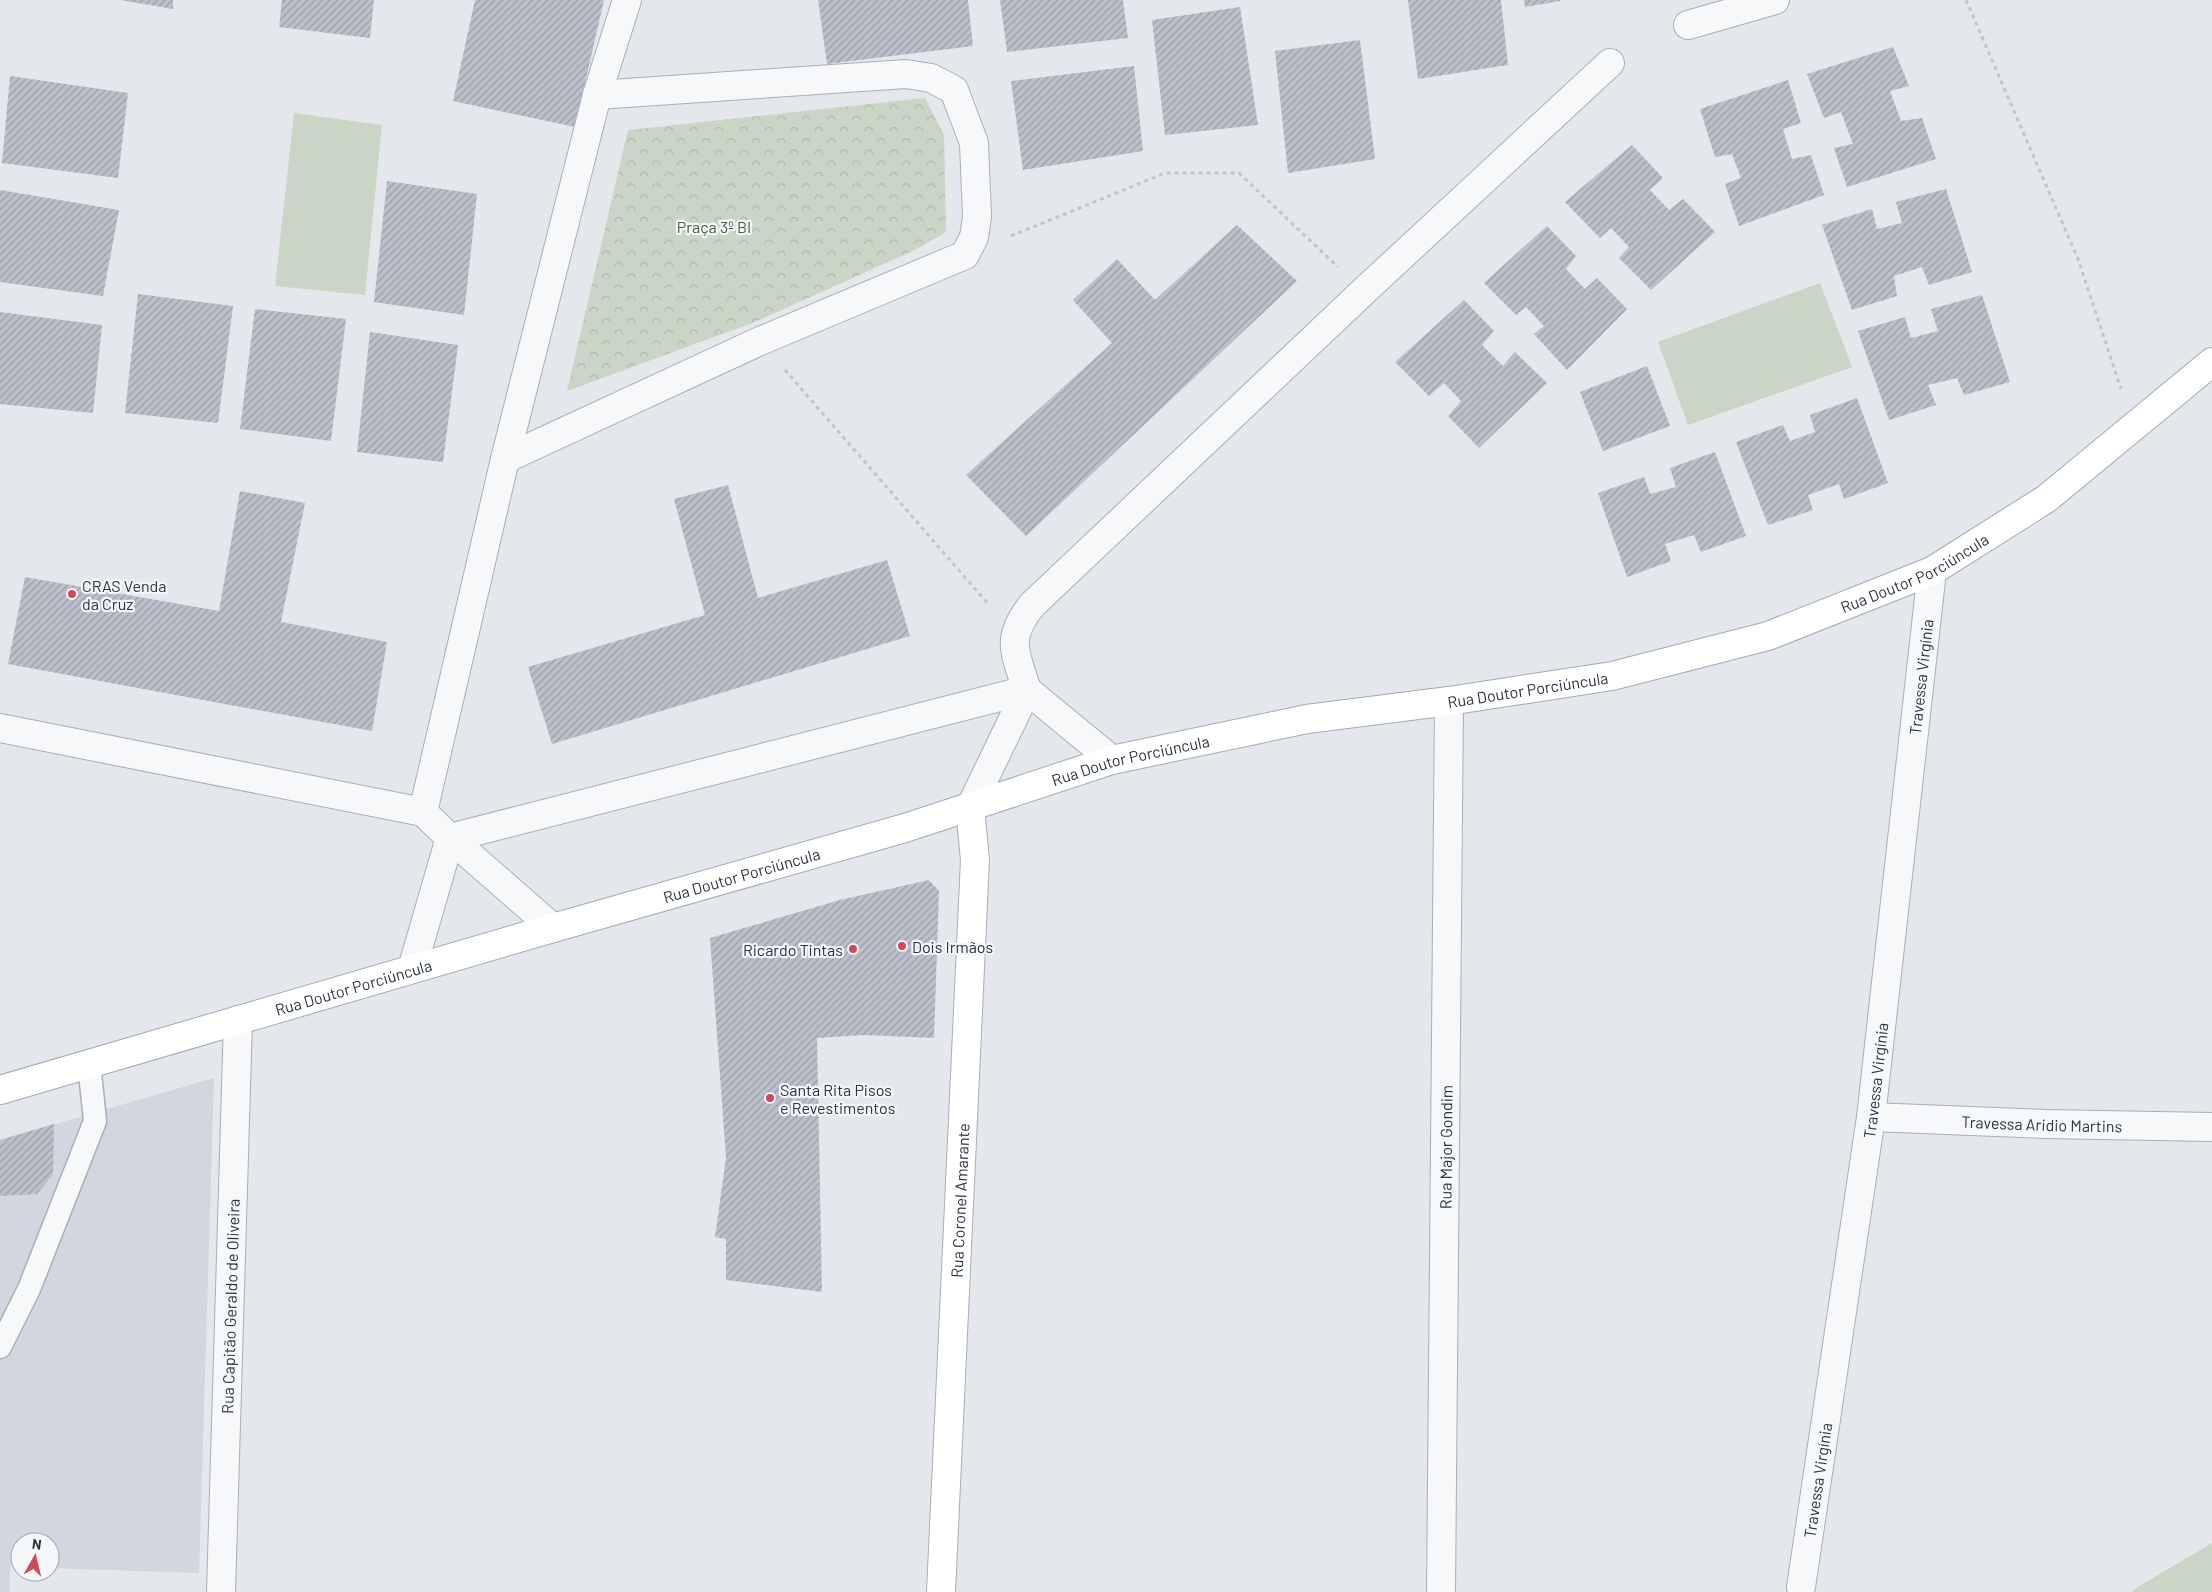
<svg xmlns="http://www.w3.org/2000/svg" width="2212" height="1592" font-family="Barlow,sans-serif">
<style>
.built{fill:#d2d6de}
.grass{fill:#c9d6c5}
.park{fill:url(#park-crowns)}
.building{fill:url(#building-hatch)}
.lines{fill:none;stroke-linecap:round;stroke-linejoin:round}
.lane-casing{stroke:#a9aeb7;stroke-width:25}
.street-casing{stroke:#a9aeb7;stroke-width:30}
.secondary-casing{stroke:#a9aeb7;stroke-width:30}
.primary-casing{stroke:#a3abb8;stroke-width:30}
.path{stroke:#c2c5cb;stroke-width:3;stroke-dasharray:4 4;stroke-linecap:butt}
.lane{stroke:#f7f8fa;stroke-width:22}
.street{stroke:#f7f8fa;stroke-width:28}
.secondary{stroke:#fff;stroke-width:28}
.primary{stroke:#fff;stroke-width:28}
.poi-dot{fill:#d1495b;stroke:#f4f6f9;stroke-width:2}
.labels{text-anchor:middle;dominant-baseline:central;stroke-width:4.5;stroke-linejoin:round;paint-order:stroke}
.park-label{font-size:16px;fill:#3f6138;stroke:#f4f6f9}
.street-label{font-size:16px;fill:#2b3445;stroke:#f4f6f9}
.poi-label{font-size:16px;fill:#2b3445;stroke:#f4f6f9;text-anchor:start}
</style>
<defs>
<pattern id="park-crowns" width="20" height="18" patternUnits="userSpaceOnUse" patternTransform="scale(1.25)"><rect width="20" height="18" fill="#c9d6c5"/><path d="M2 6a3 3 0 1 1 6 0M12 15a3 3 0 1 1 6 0" fill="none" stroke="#adb8ab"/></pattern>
<pattern id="building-hatch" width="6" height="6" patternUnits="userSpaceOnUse" patternTransform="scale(1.25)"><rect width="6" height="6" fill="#bbc0ca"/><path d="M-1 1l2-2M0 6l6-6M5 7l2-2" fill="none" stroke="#989da6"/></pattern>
</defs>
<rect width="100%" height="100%" fill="#e4e7ec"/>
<path class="built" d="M 214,1078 L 199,1573 L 50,1568 L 50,1542 L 20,1542 L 20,1567 L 10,1567 L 10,1592 L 0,1592 L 0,1140 Z"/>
<path class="grass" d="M 294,113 L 382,125 L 365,295 L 275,286 Z
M 1820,283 L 1852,367 L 1688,425 L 1658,342 Z
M 2212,1543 L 2212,1592 L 2132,1592 L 2136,1588 Z"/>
<path class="park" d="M 925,98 L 944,135 L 946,232 L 917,249 L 755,322 L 567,391 L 628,130 Z"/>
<path class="building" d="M 120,0 L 173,0 L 173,9 Z
M 282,0 L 374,0 L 370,38 L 279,27 Z
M 475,0 L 604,0 L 575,127 L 453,101 Z
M 818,0 L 968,0 L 973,46 L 827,64 Z
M 1000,0 L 1123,0 L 1128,38 L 1007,52 Z
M 1408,0 L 1501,0 L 1508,65 L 1418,79 Z
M 1524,0 L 1560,0 L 1560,1 L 1525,7 Z
M 1240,7 L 1258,125 L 1165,135 L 1152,20 Z
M 1360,40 L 1375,159 L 1288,173 L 1275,51 Z
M 1893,47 L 1909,86 L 1890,91 L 1901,121 L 1922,118 L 1936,159 L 1847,187 L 1834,148 L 1853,144 L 1841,112 L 1824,118 L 1807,74 Z
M 1134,66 L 1143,151 L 1023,170 L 1011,81 Z
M 10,76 L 128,93 L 118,178 L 2,163 Z
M 1788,80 L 1801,123 L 1783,129 L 1792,159 L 1811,155 L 1824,195 L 1739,226 L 1725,184 L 1741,178 L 1732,154 L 1715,157 L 1700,109 Z
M 1632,145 L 1663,178 L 1650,190 L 1669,210 L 1683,199 L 1715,232 L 1651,290 L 1619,258 L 1629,247 L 1611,228 L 1600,238 L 1565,202 Z
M 387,181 L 477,194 L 464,315 L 374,302 Z
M 1946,189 L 1972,272 L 1929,285 L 1922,267 L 1894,276 L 1897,296 L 1852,310 L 1822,225 L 1872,209 L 1877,229 L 1902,223 L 1896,202 Z
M 0,190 L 119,210 L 103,296 L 0,282 Z
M 1237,225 L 1297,281 L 1026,536 L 966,475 L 1112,343 L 1073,300 L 1117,259 L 1155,300 Z
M 1547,226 L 1576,256 L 1566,269 L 1585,289 L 1597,278 L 1627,309 L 1567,370 L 1534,334 L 1544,326 L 1526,307 L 1516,315 L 1484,283 Z
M 138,294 L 233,306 L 218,423 L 125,413 Z
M 1982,295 L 2010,382 L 1964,395 L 1957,378 L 1928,385 L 1936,405 L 1889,420 L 1858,331 L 1905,317 L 1911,338 L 1938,331 L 1931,309 Z
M 1464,300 L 1494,331 L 1482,345 L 1503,366 L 1515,352 L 1547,383 L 1479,448 L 1448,416 L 1461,401 L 1444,383 L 1429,396 L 1395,362 Z
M 255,309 L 346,319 L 331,441 L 240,429 Z
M 0,312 L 102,325 L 93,413 L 0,404 Z
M 370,332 L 458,345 L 443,462 L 357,452 Z
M 1647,366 L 1670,426 L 1603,451 L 1580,392 Z
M 1857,398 L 1888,483 L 1844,499 L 1839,484 L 1808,495 L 1813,510 L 1768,525 L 1736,442 L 1783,425 L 1790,441 L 1815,432 L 1810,415 Z
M 1715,452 L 1746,536 L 1701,552 L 1694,535 L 1665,544 L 1671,561 L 1627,577 L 1598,493 L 1644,477 L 1650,494 L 1676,487 L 1670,468 Z
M 728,485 L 758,598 L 887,560 L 910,636 L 552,744 L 528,667 L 705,615 L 674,499 Z
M 240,491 L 305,503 L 281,622 L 387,642 L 372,731 L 8,664 L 25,577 L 219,611 Z
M 929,880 L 939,891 L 934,1038 L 865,1035 L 817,1038 L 822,1292 L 726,1280 L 726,1239 L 715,1237 L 726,1158 L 710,938 L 840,900 Z
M 54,1124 L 53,1174 L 37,1194 L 0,1196 L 0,1140 Z"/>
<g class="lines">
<defs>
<path id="lane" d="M 0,1347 L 29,1289 L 95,1121 L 89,1063"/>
<g id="street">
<path d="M 1688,25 L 1775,0"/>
<path d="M 505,459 L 760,341 L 965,255 L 974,237 L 977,217 L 974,143 L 954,90 L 931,78 L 906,74 L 597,95"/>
<path d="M 0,728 L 423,812 L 450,838 L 1027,690 C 1015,652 1005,639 1032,605 L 1364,291 L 1610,63"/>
<path d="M 970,808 L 1027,690 L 1112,760"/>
<path d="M 423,812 L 505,459 L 597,95 L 627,0"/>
<path d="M 412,969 L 450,838 L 553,928"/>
<path id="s1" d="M 1871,1117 L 2045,1124 L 2212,1127"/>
<path id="s2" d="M 1801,1587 L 1871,1117 L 1932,571"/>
<path id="s3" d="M 221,1592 L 238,1020"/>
<path id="s4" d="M 1441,1592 L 1449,701"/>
</g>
<g id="secondary">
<path id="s5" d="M 941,1592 L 975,860 L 970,808"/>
</g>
<g id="primary">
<path id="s6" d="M 0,1090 L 553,928 L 905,828 L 1112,760 L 1307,719 L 1449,701 L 1612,676 L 1768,636 L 1932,571 L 2046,499 L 2212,362"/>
</g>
</defs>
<use href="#lane" class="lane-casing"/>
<use href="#street" class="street-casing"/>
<use href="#secondary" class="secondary-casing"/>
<use href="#primary" class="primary-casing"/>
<path class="path" d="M 1966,0 L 2078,259 L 2121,389
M 1011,236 L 1165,173 L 1239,173 L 1338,267
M 785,370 L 989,605"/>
<use href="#lane" class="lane"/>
<use href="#street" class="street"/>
<use href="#secondary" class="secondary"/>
<use href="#primary" class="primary"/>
</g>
<g class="poi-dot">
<circle cx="72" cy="594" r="5"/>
<circle cx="902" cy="946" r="5"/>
<circle cx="853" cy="949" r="5"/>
<circle cx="770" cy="1098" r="5"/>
</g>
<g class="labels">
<g class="park-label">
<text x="714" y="226">Praça 3º BI</text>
</g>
<g class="street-label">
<text stroke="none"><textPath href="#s6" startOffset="1988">Rua Doutor Porciúncula</textPath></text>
<text stroke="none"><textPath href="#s2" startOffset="918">Travessa Virgínia</textPath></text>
<text stroke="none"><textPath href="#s6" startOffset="1582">Rua Doutor Porciúncula</textPath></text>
<text stroke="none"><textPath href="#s6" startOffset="1178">Rua Doutor Porciúncula</textPath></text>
<text stroke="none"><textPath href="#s6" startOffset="772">Rua Doutor Porciúncula</textPath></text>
<text stroke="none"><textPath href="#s6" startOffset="368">Rua Doutor Porciúncula</textPath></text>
<text stroke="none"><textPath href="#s2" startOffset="512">Travessa Virgínia</textPath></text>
<text stroke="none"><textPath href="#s1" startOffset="171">Travessa Aridio Martins</textPath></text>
<text stroke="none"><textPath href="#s4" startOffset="445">Rua Major Gondim</textPath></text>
<text stroke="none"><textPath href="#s5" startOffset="392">Rua Coronel Amarante</textPath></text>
<text stroke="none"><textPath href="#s3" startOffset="286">Rua Capitão Geraldo de Oliveira</textPath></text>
<text stroke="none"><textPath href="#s2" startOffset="108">Travessa Virgínia</textPath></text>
</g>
<g class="poi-label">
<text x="82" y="585">CRAS Venda<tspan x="82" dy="18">da Cruz</tspan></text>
<text x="912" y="946">Dois Irmãos</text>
<text x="843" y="949" text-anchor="end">Ricardo Tintas</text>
<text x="780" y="1089">Santa Rita Pisos<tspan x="780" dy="18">e Revestimentos</tspan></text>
</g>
</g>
<g transform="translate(35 1557) rotate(8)"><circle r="24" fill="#f4f6f9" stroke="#a4a8b1"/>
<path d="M0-4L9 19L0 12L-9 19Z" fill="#d1495b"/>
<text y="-8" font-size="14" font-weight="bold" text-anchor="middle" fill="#2b3445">N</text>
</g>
</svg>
